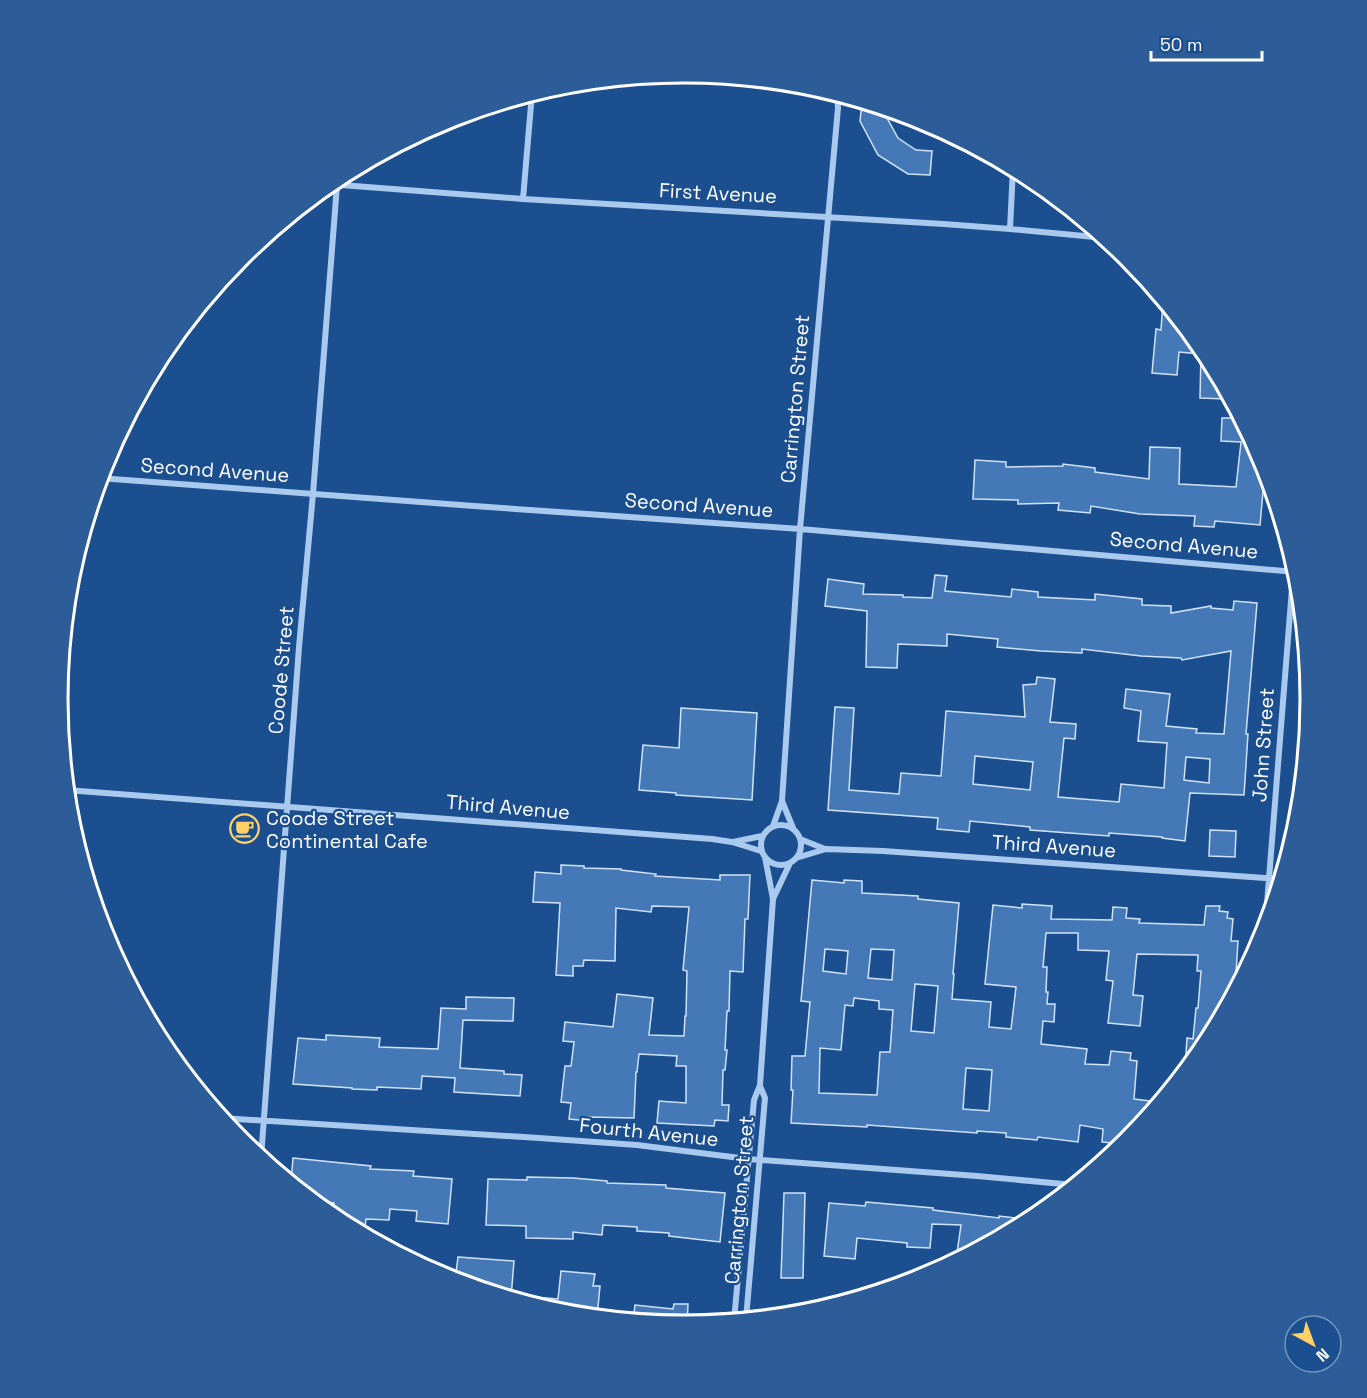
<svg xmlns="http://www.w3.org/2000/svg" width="1367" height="1398" font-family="'Space Grotesk',sans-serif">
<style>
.building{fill:#4478b7;stroke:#cfe3fa;stroke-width:1.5;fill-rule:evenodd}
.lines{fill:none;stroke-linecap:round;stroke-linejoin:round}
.minor{stroke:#a9c9ee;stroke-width:6}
.labels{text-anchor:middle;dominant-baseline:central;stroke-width:4.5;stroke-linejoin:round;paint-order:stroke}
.street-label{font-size:20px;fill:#fff;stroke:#1b4f8f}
.poi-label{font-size:20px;fill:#fff;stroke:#1b4f8f;text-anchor:start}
.rim{fill:none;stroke:#fff;stroke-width:3}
</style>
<rect width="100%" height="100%" fill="#1b4f8f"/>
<path class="building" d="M 862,102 L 887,109 L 886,116 L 898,138 L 916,150 L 932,151 L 930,175 L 908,174 L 878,155 L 860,121 Z
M 1163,301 L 1205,351 L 1226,391 L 1226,399 L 1200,398 L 1201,354 L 1179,352 L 1177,375 L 1152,373 L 1156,329 L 1161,330 Z
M 1222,418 L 1240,418 L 1262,460 L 1265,469 L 1260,525 L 1215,521 L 1214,527 L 1194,526 L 1195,516 L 1140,514 L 1091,506 L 1090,513 L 1058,510 L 1059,503 L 1018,504 L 1018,500 L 973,499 L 975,460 L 1006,462 L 1006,467 L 1063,466 L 1063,464 L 1095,468 L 1095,472 L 1149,479 L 1150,447 L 1180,448 L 1179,484 L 1236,487 L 1241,442 L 1221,441 Z
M 935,575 L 947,576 L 945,591 L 1011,597 L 1012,589 L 1038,592 L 1038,597 L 1095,600 L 1095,594 L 1142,599 L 1142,605 L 1171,606 L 1171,613 L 1211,606 L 1211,608 L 1233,610 L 1234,601 L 1257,603 L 1246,734 L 1248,734 L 1244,795 L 1190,793 L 1185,841 L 1162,838 L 1162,837 L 1109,833 L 1109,836 L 1030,830 L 1030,827 L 970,821 L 969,832 L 937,829 L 938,818 L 828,810 L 835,707 L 854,708 L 849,790 L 899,794 L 901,773 L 941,776 L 946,711 L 1025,717 L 1023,685 L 1036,684 L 1037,677 L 1055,679 L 1050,722 L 1076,724 L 1075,739 L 1064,738 L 1058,797 L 1119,802 L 1121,784 L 1164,788 L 1167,743 L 1138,741 L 1141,711 L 1124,708 L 1126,689 L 1170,694 L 1166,726 L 1197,729 L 1196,733 L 1224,734 L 1231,651 L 1182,660 L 1181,658 L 1141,656 L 1082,649 L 1082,653 L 1041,651 L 997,647 L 998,639 L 947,634 L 947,646 L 898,644 L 897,668 L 866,667 L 867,611 L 825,606 L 828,579 L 864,584 L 863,594 L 903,595 L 903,597 L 932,598 ZM 975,756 L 1033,762 L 1030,790 L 973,784 ZM 1186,757 L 1210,759 L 1209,783 L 1184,780 Z
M 681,708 L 757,713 L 752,800 L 676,795 L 676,793 L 639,790 L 643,745 L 679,748 Z
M 1210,830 L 1236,831 L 1235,857 L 1209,856 Z
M 561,865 L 584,866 L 584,868 L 621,869 L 621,870 L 656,874 L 655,876 L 720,880 L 720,875 L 750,875 L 748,919 L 745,919 L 743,972 L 730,971 L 729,1011 L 727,1011 L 725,1050 L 727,1050 L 725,1070 L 723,1070 L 722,1105 L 729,1105 L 728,1121 L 715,1120 L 714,1126 L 657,1123 L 659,1101 L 686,1103 L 686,1066 L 676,1066 L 677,1056 L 639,1054 L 637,1072 L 636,1072 L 634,1118 L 589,1117 L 589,1121 L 569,1119 L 571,1103 L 561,1102 L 565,1066 L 571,1066 L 574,1042 L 563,1041 L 565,1022 L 613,1027 L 617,994 L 653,998 L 649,1035 L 684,1036 L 685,1016 L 686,1016 L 687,971 L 683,970 L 689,907 L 652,906 L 651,912 L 616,908 L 615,961 L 584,960 L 583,966 L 573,966 L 573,976 L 556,975 L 560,903 L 533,902 L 535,872 L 561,874 Z
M 812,880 L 844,883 L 844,880 L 862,881 L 862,893 L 918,896 L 918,899 L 959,903 L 953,974 L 954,974 L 952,999 L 991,1002 L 989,1027 L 1011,1029 L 1016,987 L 985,984 L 993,905 L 1022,908 L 1022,904 L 1052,906 L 1051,919 L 1112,920 L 1113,907 L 1127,908 L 1126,918 L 1140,919 L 1139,923 L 1204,925 L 1206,906 L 1220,906 L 1219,911 L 1228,912 L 1227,918 L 1233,919 L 1231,941 L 1238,941 L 1235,989 L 1204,1047 L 1185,1070 L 1187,1038 L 1193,1039 L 1196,1008 L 1198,1008 L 1201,971 L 1197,971 L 1198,955 L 1137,954 L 1133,995 L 1143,996 L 1140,1026 L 1108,1023 L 1113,981 L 1106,980 L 1109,951 L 1078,950 L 1078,933 L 1046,933 L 1043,967 L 1047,967 L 1046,992 L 1048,992 L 1047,1004 L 1055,1004 L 1054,1022 L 1043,1021 L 1041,1044 L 1087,1049 L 1085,1064 L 1109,1065 L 1111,1051 L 1131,1053 L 1130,1060 L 1137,1061 L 1134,1099 L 1159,1102 L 1124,1144 L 1102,1142 L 1103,1129 L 1080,1125 L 1078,1142 L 1038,1137 L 1037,1140 L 1006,1137 L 1006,1133 L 977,1131 L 977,1133 L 867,1125 L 867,1127 L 791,1123 L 793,1090 L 791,1090 L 792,1056 L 805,1056 L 810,1002 L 801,1001 ZM 825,949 L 848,951 L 846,974 L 823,971 ZM 871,949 L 894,950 L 892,980 L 868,978 ZM 915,984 L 938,986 L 934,1033 L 911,1031 ZM 854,998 L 879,1001 L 879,1009 L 893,1010 L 890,1052 L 880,1052 L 877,1095 L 819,1093 L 820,1048 L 841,1050 L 845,1005 L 853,1006 ZM 966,1068 L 992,1070 L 989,1111 L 963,1109 Z
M 466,997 L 514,998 L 513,1021 L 463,1020 L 460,1068 L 504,1071 L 504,1074 L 522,1075 L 520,1096 L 454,1092 L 455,1078 L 422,1076 L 421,1089 L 377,1087 L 377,1090 L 352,1089 L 352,1088 L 293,1084 L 298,1038 L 326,1040 L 326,1035 L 380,1038 L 379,1047 L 438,1049 L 441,1008 L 466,1009 Z
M 293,1158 L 371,1166 L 370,1169 L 414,1171 L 413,1176 L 452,1179 L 448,1224 L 416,1221 L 417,1211 L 390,1209 L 389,1220 L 366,1219 L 364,1235 L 333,1218 L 334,1203 L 313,1201 L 291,1183 Z
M 527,1177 L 573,1178 L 607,1181 L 607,1183 L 666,1185 L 666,1188 L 725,1193 L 720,1242 L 669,1236 L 669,1233 L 637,1231 L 637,1227 L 603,1225 L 602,1235 L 573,1232 L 573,1239 L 526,1238 L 526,1226 L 486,1225 L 488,1179 L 527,1180 Z
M 784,1193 L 805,1193 L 803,1278 L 781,1278 Z
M 866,1202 L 933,1208 L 933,1210 L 999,1218 L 999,1216 L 1032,1220 L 956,1260 L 961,1225 L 932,1224 L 930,1248 L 907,1247 L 907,1243 L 857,1238 L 855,1259 L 824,1256 L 829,1203 L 865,1206 Z
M 458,1257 L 514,1261 L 511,1298 L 455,1281 Z
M 561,1271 L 595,1274 L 593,1286 L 600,1286 L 597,1317 L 561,1313 L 521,1301 L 522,1296 L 558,1299 Z
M 674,1304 L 688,1304 L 687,1325 L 633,1321 L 635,1305 L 673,1309 Z"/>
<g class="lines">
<path class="minor" d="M 328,184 L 523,199 L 944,224 L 1010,229 L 1105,238
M 523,199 L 532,93
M 1010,229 L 1013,168
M 99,478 L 474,506 L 800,529 L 1296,572
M 66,790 L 712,839 L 732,842 L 761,851
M 782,801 L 793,828
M761 845a20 20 0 1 1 40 0a20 20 0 1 1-40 0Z
M 773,826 L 782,801 L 800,529 L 838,108 L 837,94
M 800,839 L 825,849
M 733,842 L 762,836
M 796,858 L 826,849 L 883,851 L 1280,879
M 773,899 L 790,863
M 1265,929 L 1294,563
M 221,1118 L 539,1138 L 637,1145 L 748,1159 L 977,1176 L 1074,1185
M 261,1158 L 299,647 L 313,494 L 337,185
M 746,1319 L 765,1098 L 760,1086
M 734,1321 L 754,1100 L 760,1085 L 773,899 L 765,857"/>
</g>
<defs>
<symbol id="cafe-ring" viewBox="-11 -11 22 22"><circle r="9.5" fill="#1b4f8f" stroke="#ffd166" stroke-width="1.5"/><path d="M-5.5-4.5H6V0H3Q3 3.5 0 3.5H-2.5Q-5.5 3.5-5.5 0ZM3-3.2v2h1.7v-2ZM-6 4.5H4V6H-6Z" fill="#ffd166"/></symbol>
</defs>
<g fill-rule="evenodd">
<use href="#cafe-ring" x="228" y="812" width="33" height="33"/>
</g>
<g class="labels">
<g class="street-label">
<text transform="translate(718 193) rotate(3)">First Avenue</text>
<text transform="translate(795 399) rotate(-85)">Carrington Street</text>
<text transform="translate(215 470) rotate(4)">Second Avenue</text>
<text transform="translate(699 505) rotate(4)">Second Avenue</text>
<text transform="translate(1184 545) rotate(5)">Second Avenue</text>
<text transform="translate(281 670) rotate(-85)">Coode Street</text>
<text transform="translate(1263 745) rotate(-86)">John Street</text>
<text transform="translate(508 807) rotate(5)">Third Avenue</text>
<text transform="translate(1054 846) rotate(4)">Third Avenue</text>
<text transform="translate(649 1132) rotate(6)">Fourth Avenue</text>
<text transform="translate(739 1200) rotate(-85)">Carrington Street</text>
</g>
<g class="poi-label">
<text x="266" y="818">Coode Street<tspan x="266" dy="23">Continental Cafe</tspan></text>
</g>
</g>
<path d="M0 0H1367V1398H0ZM68 699a616 616 0 1 1 1232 0a616 616 0 1 1-1232 0Z" fill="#2d5d98" fill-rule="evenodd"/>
<path class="rim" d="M68 699a616 616 0 1 1 1232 0a616 616 0 1 1-1232 0Z"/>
<g transform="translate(1313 1344) rotate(139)"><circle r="28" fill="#1b4f8f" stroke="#7695bc" stroke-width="1.5"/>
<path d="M0-4.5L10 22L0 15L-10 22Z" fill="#ffd166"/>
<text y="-9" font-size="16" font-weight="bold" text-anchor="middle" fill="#ffffff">N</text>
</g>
<path d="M1151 51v9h111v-9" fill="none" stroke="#ffffff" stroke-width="3"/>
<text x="1160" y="51" font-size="18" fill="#ffffff" stroke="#1b4f8f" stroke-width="4.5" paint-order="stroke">50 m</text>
</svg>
